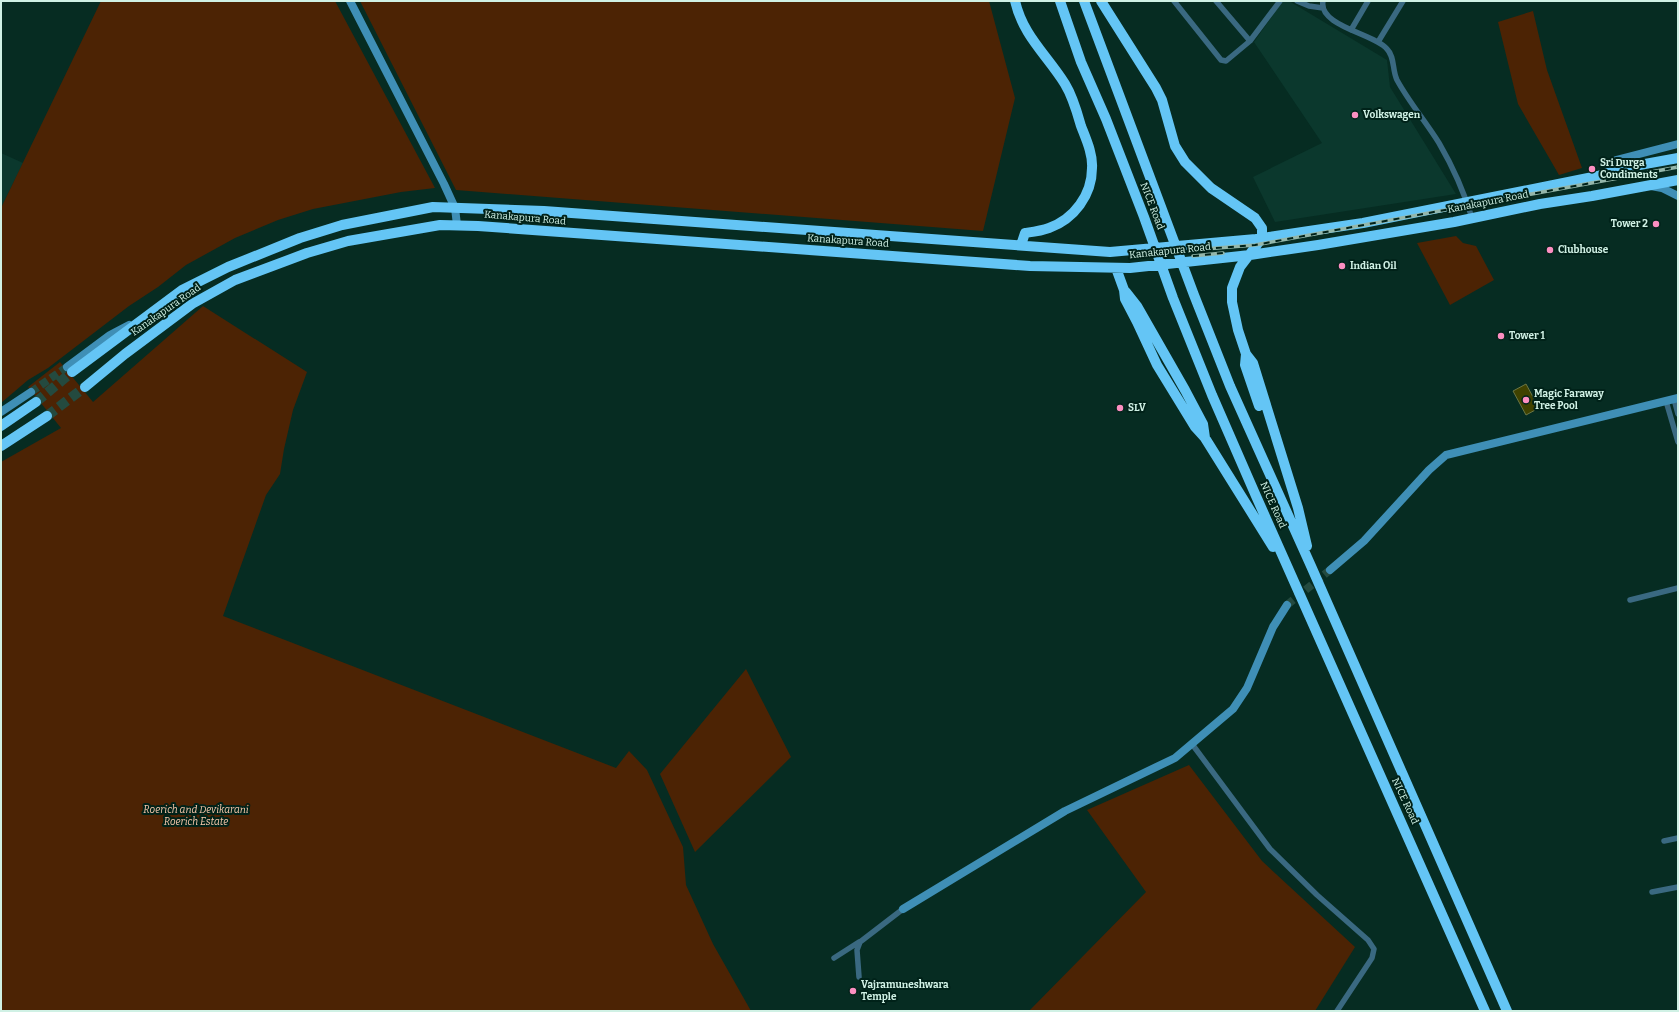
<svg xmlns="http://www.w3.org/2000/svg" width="1679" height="1012" font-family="Bitter,serif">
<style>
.built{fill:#0b382d}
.green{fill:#4c2304}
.water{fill:#404200;stroke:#6b7645}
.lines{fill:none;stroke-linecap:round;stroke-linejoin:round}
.secondary-tunnel{stroke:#244a3f;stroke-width:8;stroke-dasharray:8 4;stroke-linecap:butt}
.highway-tunnel{stroke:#244a3f;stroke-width:10;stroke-dasharray:10 5;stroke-linecap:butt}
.street{stroke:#3a6981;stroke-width:5.5}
.secondary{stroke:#3f8fb6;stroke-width:8}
.highway{stroke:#64c5f5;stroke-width:10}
.rail-casing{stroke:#94b7ab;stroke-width:3.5}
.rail{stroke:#002219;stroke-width:2;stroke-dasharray:6;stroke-linecap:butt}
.poi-dot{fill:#fc8fc1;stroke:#002219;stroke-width:1.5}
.labels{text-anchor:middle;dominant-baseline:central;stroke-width:4;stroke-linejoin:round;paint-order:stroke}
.poi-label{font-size:10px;font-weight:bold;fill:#d0f1e5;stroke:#002219;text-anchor:start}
.street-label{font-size:10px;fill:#d0f1e5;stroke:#002219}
.park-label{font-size:10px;font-style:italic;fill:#fccbae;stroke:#002219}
</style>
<rect width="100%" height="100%" fill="#062c22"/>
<path class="built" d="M 1283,1 L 1289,1 L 1387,60 L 1390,87 L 1456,194 L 1275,222 L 1253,177 L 1322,143 L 1254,42 Z
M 1,153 L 23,163 L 1,208 Z"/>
<path class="green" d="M 101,1 L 335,1 L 435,188 L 401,192 L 313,209 L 278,220 L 235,238 L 186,265 L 158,287 L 129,306 L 48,368 L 28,380 L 1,403 L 1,208 Z
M 360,1 L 989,1 L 1015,98 L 983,231 L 456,190 Z
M 1533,11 L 1547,70 L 1582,168 L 1559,175 L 1518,104 L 1498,22 Z
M 1456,236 L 1463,243 L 1476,246 L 1494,280 L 1450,305 L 1417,243 Z
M 203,306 L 307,372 L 293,410 L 284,449 L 280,474 L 266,495 L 223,616 L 616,768 L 629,751 L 647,770 L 683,847 L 686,885 L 713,944 L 751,1011 L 1,1011 L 1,462 L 61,428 L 28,387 L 60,362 L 93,402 Z
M 746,669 L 791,757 L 695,852 L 660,774 Z
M 1189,765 L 1262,861 L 1355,947 L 1315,1011 L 1029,1011 L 1146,892 L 1087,810 Z"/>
<path class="water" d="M 1526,384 L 1539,408 L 1526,415 L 1513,391 Z"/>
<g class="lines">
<path class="secondary-tunnel" d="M 31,392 L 67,367
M 1287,605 L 1330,570"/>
<path class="highway-tunnel" d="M 36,402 L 72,372
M 47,416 L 85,387"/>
<path class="street" d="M 1174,1 L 1221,60 L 1226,61 L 1250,41 L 1280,1
M 1216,1 L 1250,41
M 1297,1 L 1309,6 L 1323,8
M 1323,1 C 1318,26 1375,34 1387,49 C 1395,57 1392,70 1397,80 C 1409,102 1426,122 1439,143 C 1453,167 1464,192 1472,218
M 1351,30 L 1368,1
M 1378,42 L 1403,1
M 1674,399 L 1678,414
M 1666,401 L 1678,442
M 1630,600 L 1678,588
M 1192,744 L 1270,849 L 1317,895 L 1368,940 L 1374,949 L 1372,958 L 1337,1011
M 1664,841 L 1678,838
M 1652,892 L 1678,887
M 834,958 L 859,942
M 859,977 L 857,950 L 860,942 L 903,909"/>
<path class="secondary" d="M 350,1 L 444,184 L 455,208 L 457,225
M 1616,171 L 1616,160 L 1678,144
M 1651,186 L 1662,188 L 1678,196
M 67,367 L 110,335 L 129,325
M 1,412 L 31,392
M 1330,570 L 1364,541 L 1429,470 L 1446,455 L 1678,398
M 903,909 L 1065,811 L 1175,758 L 1233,709 L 1247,688 L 1273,627 L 1287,605"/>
<path class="highway" d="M 1015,1 C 1023,36 1047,55 1065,84 C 1073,97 1077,112 1081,126 C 1086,139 1093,154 1092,168 C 1092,195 1074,219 1049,228 C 1041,231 1032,232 1025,233 L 1021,245
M 1060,1 L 1081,62 L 1106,119 L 1144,217 L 1173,298 L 1212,395 L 1256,496 L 1485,1011
M 1084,1 L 1194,295 L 1230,386 L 1311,566 L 1507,1011
M 1101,1 L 1156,88 L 1162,100 L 1175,146 L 1185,162 L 1211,188 L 1255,218 L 1262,228 L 1262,238 L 1240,267 L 1232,288 L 1232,302 L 1238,330 L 1246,354 L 1253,363 L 1298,508 L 1307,546
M 1116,268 L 1124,290 L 1125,299 L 1137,322 L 1157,365 L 1195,427 L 1205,438 L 1273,547
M 1126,292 L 1137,306 L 1185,390 L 1203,424 L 1205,438
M 1246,354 L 1245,365 L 1259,406
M 72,372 L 182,290 L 228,267 L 300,238 L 342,225 L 433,207 L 544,211 L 1110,252 L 1256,239 L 1309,231 L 1363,223 L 1598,176 L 1623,168 L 1678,158
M 85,387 L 125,354 L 192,304 L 235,280 L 307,253 L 348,241 L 440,225 L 478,226 L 1030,266 L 1130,268 L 1250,255 L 1318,245 L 1454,222 L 1540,204 L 1592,196 L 1678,180
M 1,426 L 36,402
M 1,446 L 47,416"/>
<defs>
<path id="rail" d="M 1192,250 L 1255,245 L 1678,167
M 1193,256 L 1223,253"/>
</defs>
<use href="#rail" class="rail-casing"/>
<use href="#rail" class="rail"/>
</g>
<g class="poi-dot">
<circle cx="1355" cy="115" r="4"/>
<circle cx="1592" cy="169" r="4"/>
<circle cx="1656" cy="224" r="4"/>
<circle cx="1550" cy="250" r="4"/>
<circle cx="1342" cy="266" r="4"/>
<circle cx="1501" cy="336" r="4"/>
<circle cx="1526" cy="400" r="4"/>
<circle cx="1120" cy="408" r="4"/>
<circle cx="853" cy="991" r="4"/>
</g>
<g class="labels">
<g class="poi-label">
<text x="1363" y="115">Volkswagen</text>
<text x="1600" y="163">Sri Durga<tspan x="1600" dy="12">Condiments</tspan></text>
<text x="1648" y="224" text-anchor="end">Tower 2</text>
<text x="1558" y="250">Clubhouse</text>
<text x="1350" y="266">Indian Oil</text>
<text x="1509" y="336">Tower 1</text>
<text x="1534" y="394">Magic Faraway<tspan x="1534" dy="12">Tree Pool</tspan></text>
<text x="1128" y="408">SLV</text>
<text x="861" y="985">Vajramuneshwara<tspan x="861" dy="12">Temple</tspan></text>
</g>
<g class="street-label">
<text transform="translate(1488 202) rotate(-11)">Kanakapura Road</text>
<text transform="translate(1152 206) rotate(69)">NICE Road</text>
<text transform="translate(525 218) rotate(5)">Kanakapura Road</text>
<text transform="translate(848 241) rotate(4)">Kanakapura Road</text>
<text transform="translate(1170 251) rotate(-6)">Kanakapura Road</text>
<text transform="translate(166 310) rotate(-35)">Kanakapura Road</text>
<text transform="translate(1273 505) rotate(66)">NICE Road</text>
<text transform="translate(1405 801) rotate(65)">NICE Road</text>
</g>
<g class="park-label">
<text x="196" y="810">Roerich and Devikarani<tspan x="196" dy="12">Roerich Estate</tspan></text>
</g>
</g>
<rect width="1679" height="1012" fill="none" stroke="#d0f1e5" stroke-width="4"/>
</svg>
